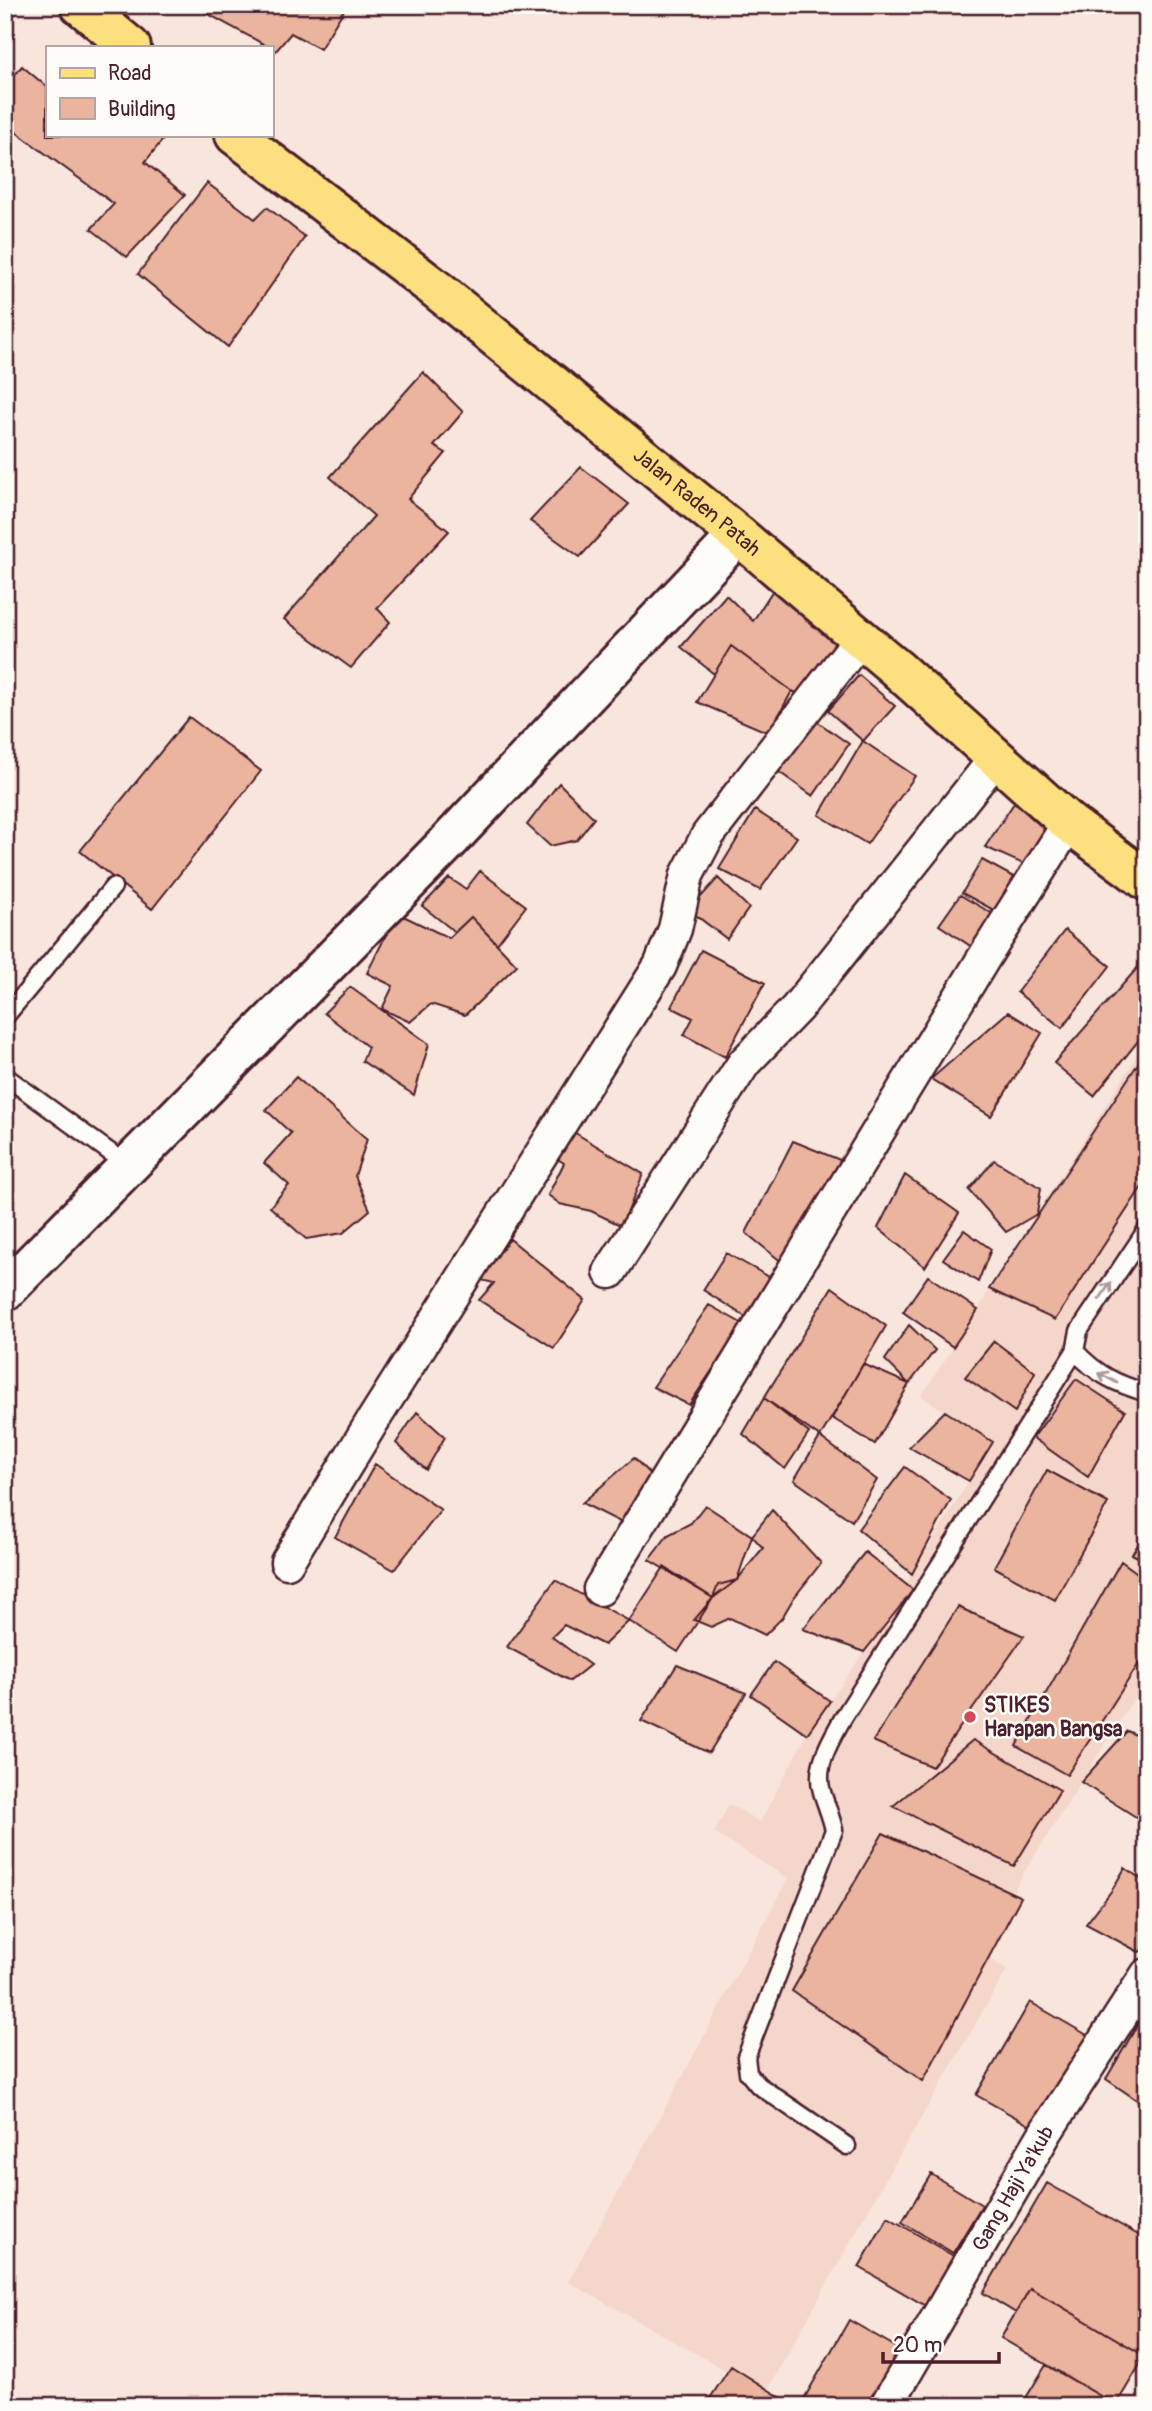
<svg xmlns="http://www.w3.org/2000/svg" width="1152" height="2411" font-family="Pangolin,sans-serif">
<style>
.built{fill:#f4d7ca}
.building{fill:#ebb49f;stroke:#4a1f2b;stroke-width:2}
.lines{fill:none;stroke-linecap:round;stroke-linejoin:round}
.service-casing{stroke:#4a1f2b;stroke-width:21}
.minor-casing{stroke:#4a1f2b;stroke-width:37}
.tertiary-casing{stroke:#4a1f2b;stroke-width:44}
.primary-casing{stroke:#4a1f2b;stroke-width:44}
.service{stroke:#fdfcf7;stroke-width:16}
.minor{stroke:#fdfcf7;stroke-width:32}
.tertiary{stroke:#fdfcf7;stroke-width:38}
.primary{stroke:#fce080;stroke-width:38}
.oneway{stroke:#ac999b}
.poi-dot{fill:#d1495b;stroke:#fdfcf7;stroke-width:2.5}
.labels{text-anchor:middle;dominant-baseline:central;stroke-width:5;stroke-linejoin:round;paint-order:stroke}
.street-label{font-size:21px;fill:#4a1f2b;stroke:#fdfcf7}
.poi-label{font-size:21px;font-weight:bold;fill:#4a1f2b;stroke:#fdfcf7;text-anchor:start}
</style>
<rect width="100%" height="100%" fill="#f8e6dd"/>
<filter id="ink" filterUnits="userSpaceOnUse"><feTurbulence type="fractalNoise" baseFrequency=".0143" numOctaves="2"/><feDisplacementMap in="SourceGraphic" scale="14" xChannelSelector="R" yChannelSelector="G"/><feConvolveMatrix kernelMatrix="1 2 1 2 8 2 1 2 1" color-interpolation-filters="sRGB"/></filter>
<g filter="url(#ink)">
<path class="built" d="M 1147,1040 L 1147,1513 L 1141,1523 L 1147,1527 L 1147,1678 L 1022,1876 L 978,1950 L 1007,1970 L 880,2189 L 766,2393 L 568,2282 L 681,2079 L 788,1878 L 714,1833 L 729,1804 L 760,1822 L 807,1734 L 864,1652 L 993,1442 L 921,1396 L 978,1310 L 989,1289 Z"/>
<path class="building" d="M 199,5 L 347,5 L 320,49 L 291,33 L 276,51 L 197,8 Z
M 22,66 L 47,87 L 47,135 L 162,135 L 165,137 L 145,162 L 185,195 L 127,257 L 91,229 L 114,204 L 5,124 L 5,86 Z
M 207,183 L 255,219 L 267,207 L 305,237 L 228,347 L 138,274 Z
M 423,372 L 463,412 L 434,446 L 446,453 L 408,499 L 449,531 L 377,608 L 390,622 L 351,668 L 284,619 L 374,516 L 330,477 Z
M 581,467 L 629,504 L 580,557 L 530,521 Z
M 773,590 L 840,645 L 803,696 L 792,691 L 731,646 L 714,674 L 681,647 L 726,595 L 753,621 Z
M 731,646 L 792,691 L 769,733 L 697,702 Z
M 859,675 L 895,706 L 863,741 L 828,711 Z
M 808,715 L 849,744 L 813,796 L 772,767 Z
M 189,717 L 261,771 L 152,909 L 80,851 Z
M 863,741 L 915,776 L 867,844 L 819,815 Z
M 559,783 L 594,818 L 577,840 L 550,846 L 527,825 Z
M 1016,800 L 1046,824 L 1030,867 L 985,847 Z
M 755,810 L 797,837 L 760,890 L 719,869 Z
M 982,860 L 1023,882 L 1001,914 L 962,893 Z
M 480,871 L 526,906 L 497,944 L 471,917 L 455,932 L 422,906 L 449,878 L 466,889 Z
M 718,878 L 749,908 L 727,939 L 689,910 Z
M 960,895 L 1000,918 L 978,951 L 939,925 Z
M 397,913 L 449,938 L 471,917 L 517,965 L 465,1015 L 431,1004 L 410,1022 L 382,1009 L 393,986 L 367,973 Z
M 1065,930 L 1110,966 L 1062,1028 L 1017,992 Z
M 701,950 L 765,983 L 725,1057 L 684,1035 L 693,1018 L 671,1007 Z
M 1147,957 L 1147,1030 L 1094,1096 L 1054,1063 Z
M 350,987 L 429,1044 L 414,1095 L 362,1061 L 368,1047 L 324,1013 Z
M 1008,1012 L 1042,1033 L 991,1116 L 931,1079 Z
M 1147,1050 L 1147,1179 L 1055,1320 L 989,1289 Z
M 296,1077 L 367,1139 L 355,1176 L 370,1210 L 343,1233 L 306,1239 L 270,1207 L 289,1185 L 264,1163 L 291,1133 L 266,1110 Z
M 572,1131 L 643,1174 L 622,1226 L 591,1211 L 560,1204 L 548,1195 L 564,1163 L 548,1153 Z
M 793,1141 L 845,1162 L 783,1263 L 746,1233 Z
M 994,1160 L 1041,1188 L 1037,1214 L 1006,1232 L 969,1190 Z
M 905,1175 L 959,1213 L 925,1267 L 878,1228 Z
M 964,1230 L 991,1249 L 978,1282 L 943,1259 Z
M 510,1239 L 585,1300 L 554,1348 L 479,1300 L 494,1283 L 477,1279 Z
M 726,1253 L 771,1278 L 752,1321 L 703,1290 Z
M 928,1276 L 978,1310 L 953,1347 L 903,1312 Z
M 832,1287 L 886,1326 L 820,1437 L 764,1398 Z
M 709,1305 L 743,1324 L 689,1405 L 653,1387 Z
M 909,1325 L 935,1350 L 909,1384 L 885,1360 Z
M 994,1341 L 1035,1372 L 1015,1412 L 965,1377 Z
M 863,1364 L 909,1384 L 875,1444 L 832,1418 Z
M 1076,1379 L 1125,1411 L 1088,1477 L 1033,1438 Z
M 764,1398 L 809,1433 L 785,1469 L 743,1434 Z
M 945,1411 L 993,1442 L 969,1481 L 909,1447 Z
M 417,1412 L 445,1437 L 426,1470 L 396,1443 Z
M 820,1437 L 877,1480 L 852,1521 L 794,1480 Z
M 634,1458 L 673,1498 L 624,1524 L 582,1503 Z
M 375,1464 L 441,1510 L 394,1570 L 335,1537 Z
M 905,1467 L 951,1500 L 912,1574 L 858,1529 Z
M 1047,1470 L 1108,1503 L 1055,1600 L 994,1567 Z
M 705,1505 L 752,1536 L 737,1580 L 713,1598 L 649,1560 L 668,1535 L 691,1523 Z
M 772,1510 L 821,1563 L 793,1599 L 782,1618 L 765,1635 L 730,1618 L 711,1627 L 694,1620 L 713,1598 L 718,1585 L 737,1580 L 763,1548 L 752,1536 Z
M 1147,1530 L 1147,1562 L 1132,1554 Z
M 865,1552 L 913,1590 L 864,1652 L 803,1629 Z
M 1121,1561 L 1147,1580 L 1147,1651 L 1067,1775 L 1016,1746 Z
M 664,1567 L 713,1598 L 678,1652 L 629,1621 Z
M 555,1580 L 629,1621 L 604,1645 L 564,1625 L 552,1637 L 590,1665 L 570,1681 L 507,1647 Z
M 958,1607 L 1024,1636 L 932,1767 L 873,1741 Z
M 774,1662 L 830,1701 L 807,1734 L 751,1695 Z
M 677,1665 L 746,1693 L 709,1753 L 641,1721 Z
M 1127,1731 L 1147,1740 L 1147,1824 L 1081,1782 Z
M 973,1740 L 1060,1790 L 1014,1866 L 893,1806 Z
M 883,1833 L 1021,1897 L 923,2081 L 792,1991 Z
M 1125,1868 L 1147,1883 L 1147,1947 L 1139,1952 L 1086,1924 L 1112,1890 Z
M 1030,2002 L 1094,2039 L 1038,2130 L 976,2095 Z
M 1138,2024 L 1147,2029 L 1147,2107 L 1106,2079 Z
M 931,2174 L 982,2205 L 953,2253 L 902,2222 Z
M 1047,2183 L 1147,2240 L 1147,2352 L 1145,2356 L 1030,2288 L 1016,2313 L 983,2293 Z
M 888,2217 L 982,2273 L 953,2322 L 859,2267 Z
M 1030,2288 L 1145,2356 L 1116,2405 L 1001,2338 Z
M 849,2320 L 924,2363 L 899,2406 L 801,2404 Z
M 1046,2365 L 1116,2405 L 1115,2406 L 1021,2406 Z
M 731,2366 L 783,2399 L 778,2406 L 705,2406 Z"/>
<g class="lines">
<defs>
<path id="service" d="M 5,1017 L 113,887
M 5,1076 L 129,1166
M 1075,1351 C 1097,1375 1117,1384 1147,1393
M 847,2146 L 758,2085 L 748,2073 L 746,2057 L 834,1830 C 831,1816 826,1805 822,1792 C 814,1766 831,1740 843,1718 L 1075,1351 L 1079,1331 L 1147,1229"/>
<g id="minor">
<path d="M 610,1272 L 744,1063 L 797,1008 L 996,758"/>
<path d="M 287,1562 L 372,1422 L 660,966 L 675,929 L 687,875 L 708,835 L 860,639"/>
<path d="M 600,1589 L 985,956 L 1069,823"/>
<path id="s1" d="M 886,2406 L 1047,2130 L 1147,1975"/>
</g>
<path id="tertiary" d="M 5,1291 L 448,842 L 738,535"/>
<g id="primary">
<path d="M 80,5 L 131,47"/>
<path id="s2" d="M 235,135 L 436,289 L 738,535 L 896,668 L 1069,823 L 1147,881"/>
</g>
</defs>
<use href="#service" class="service-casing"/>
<use href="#minor" class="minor-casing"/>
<use href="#tertiary" class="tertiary-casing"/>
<use href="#primary" class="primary-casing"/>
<use href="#service" class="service"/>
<use href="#minor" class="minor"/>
<use href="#tertiary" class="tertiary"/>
<use href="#primary" class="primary"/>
</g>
<defs><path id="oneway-shaft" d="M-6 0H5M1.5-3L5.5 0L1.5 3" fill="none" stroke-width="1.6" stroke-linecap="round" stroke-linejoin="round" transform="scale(1.75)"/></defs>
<g class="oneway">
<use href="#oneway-shaft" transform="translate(1105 1291) rotate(-56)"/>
<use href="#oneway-shaft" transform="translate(1108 1378) rotate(-151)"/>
</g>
</g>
<circle class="poi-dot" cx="970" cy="1717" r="7"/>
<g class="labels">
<g class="street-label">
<text stroke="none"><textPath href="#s2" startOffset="590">Jalan Raden Patah</textPath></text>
<text stroke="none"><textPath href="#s1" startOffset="252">Gang Haji Ya'kub</textPath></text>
</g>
<g class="poi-label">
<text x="984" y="1705">STIKES<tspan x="984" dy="24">Harapan Bangsa</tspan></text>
</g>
</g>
<rect width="1152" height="2411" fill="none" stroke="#fdfcf7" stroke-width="28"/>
<rect x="14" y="14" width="1124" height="2383" fill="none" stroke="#4a1f2b" stroke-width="2.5" filter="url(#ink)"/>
<rect x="46" y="46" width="228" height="91" fill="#fdfcf7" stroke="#b5a4a5" stroke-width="2"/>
<rect x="60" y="68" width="35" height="10" fill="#fce080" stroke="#b5a4a5" stroke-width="2"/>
<text x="108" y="80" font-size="21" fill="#4a1f2b">Road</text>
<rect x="60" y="98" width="35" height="21" fill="#ebb49f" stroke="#b5a4a5" stroke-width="2"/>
<text x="108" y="116" font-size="21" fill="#4a1f2b">Building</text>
<path d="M883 2352v10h116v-10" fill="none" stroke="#4a1f2b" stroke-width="3.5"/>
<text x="893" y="2352" font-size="21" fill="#4a1f2b" stroke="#fdfcf7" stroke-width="5" paint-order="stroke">20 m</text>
</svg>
